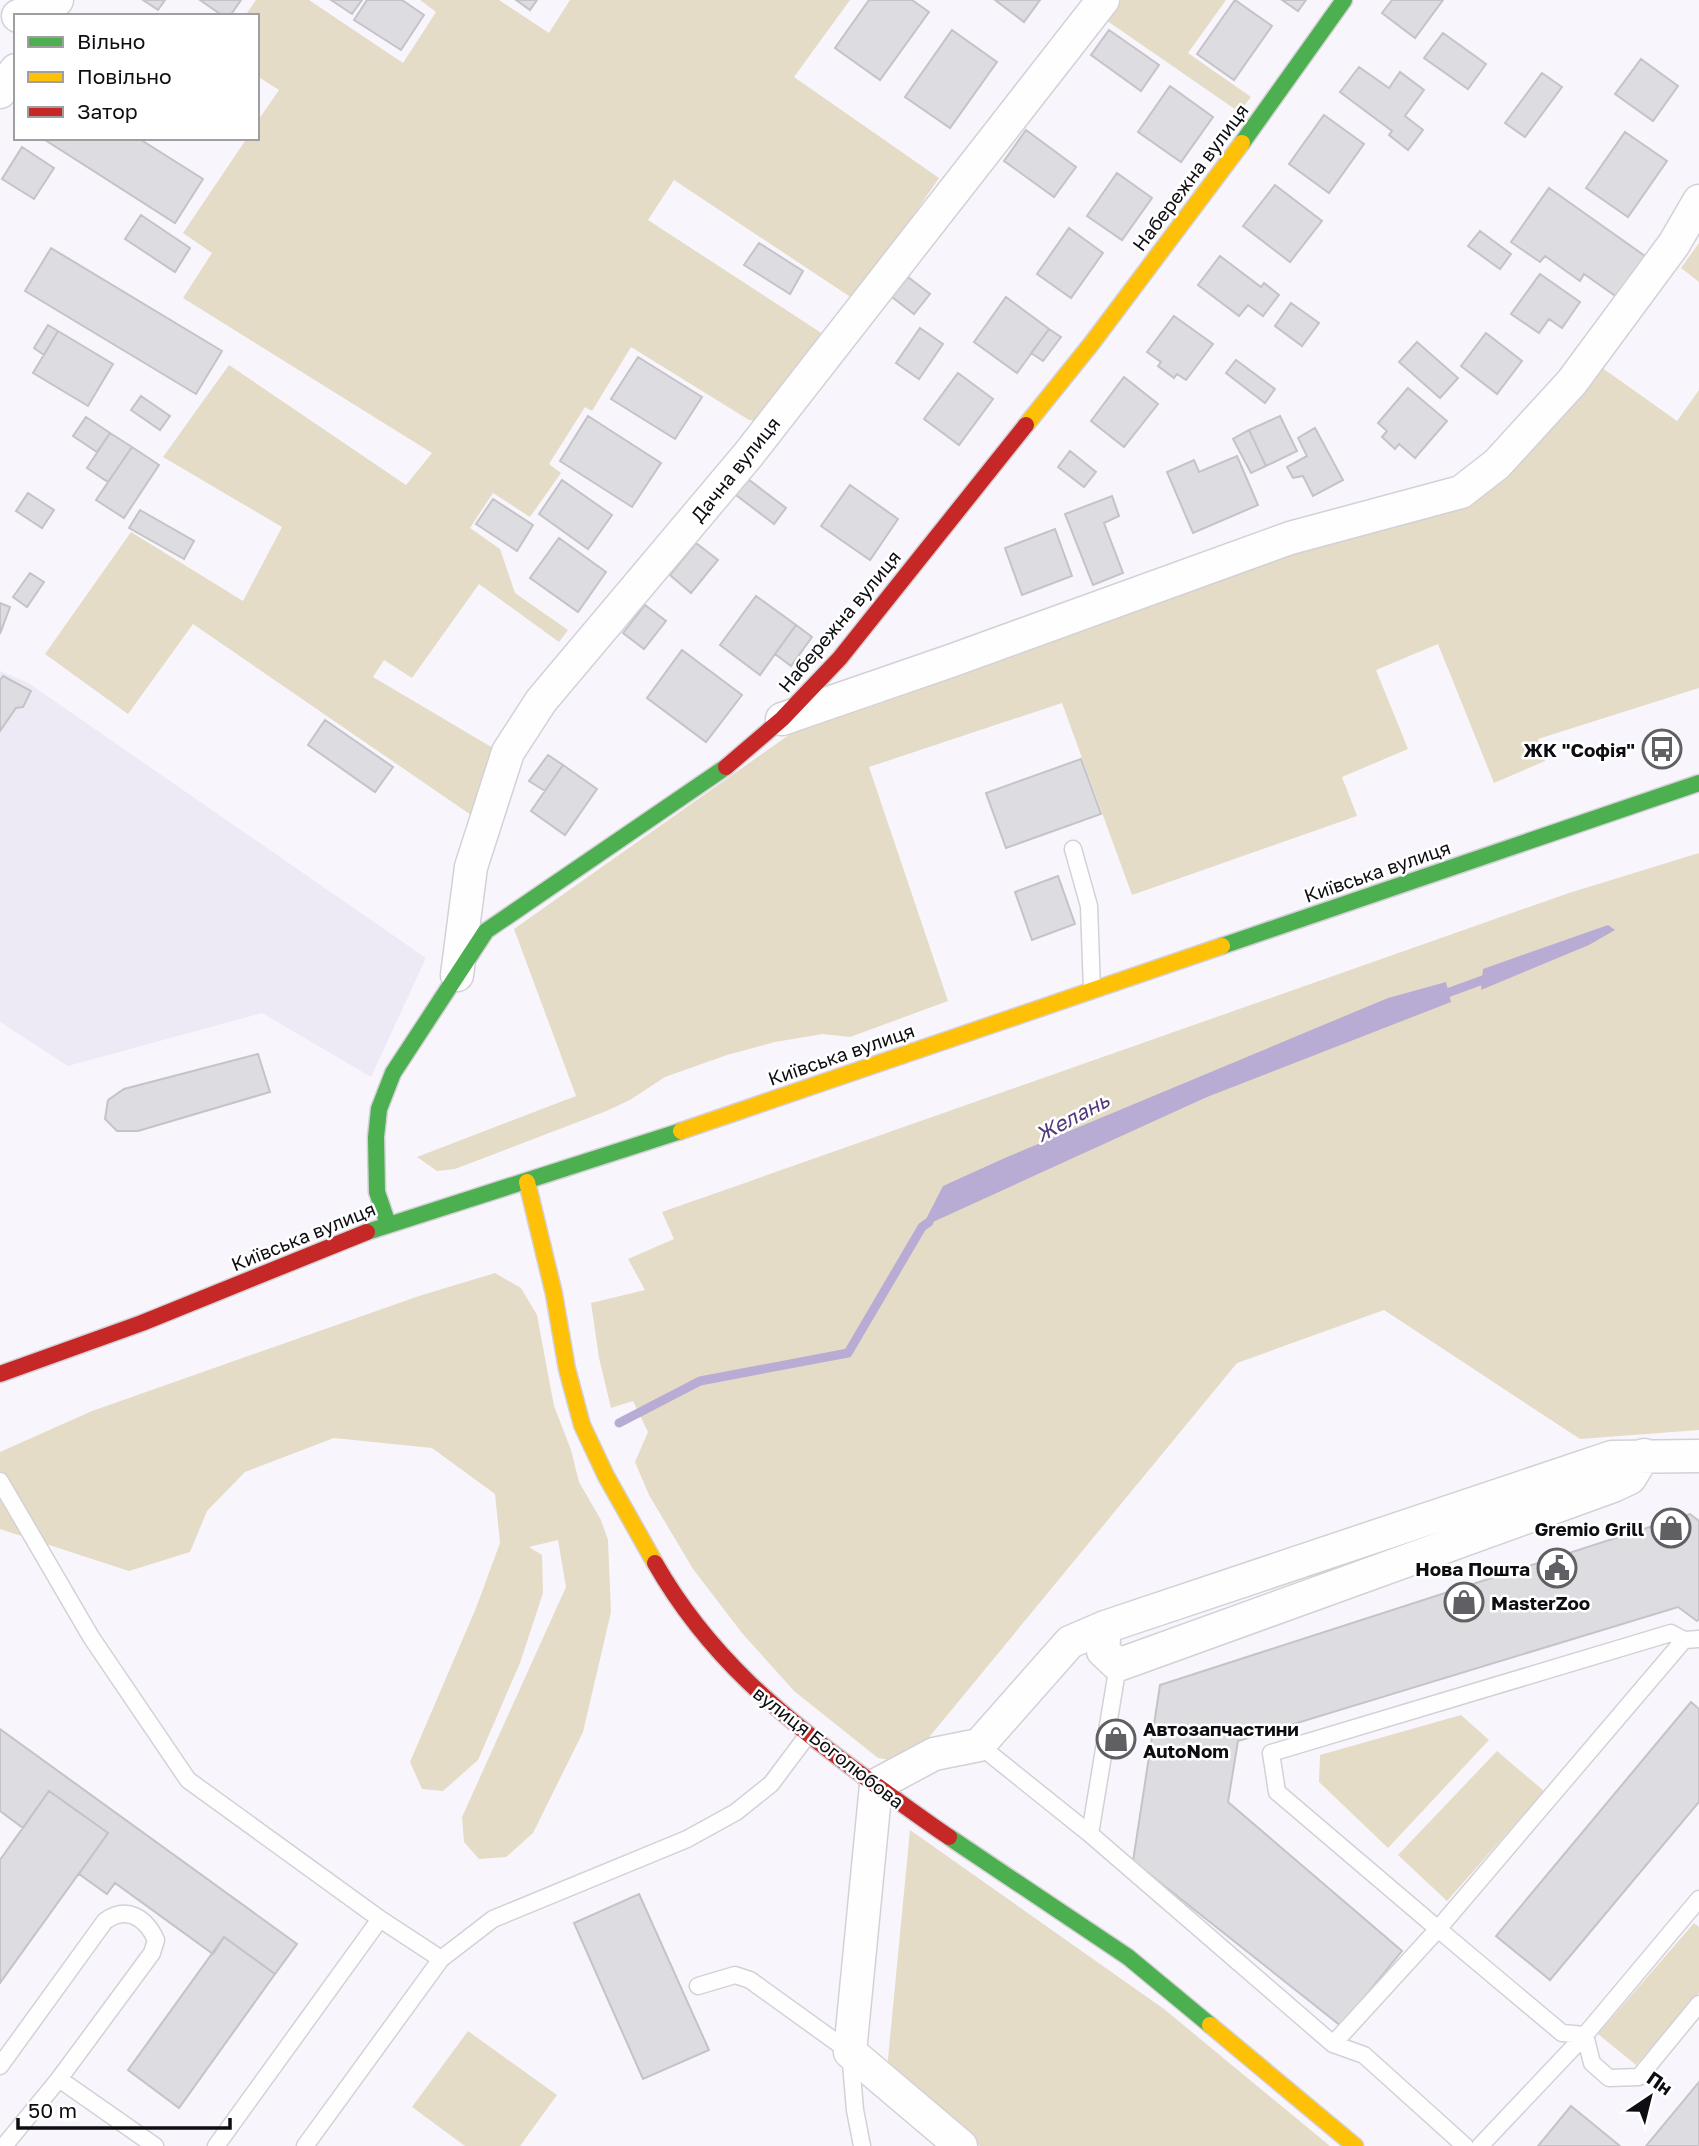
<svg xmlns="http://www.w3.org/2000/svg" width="1699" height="2146" font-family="'Golos Text',sans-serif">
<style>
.built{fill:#edeaf6}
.green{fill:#e4dcc7}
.water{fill:#b9acd4}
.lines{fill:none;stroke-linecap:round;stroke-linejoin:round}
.stream{stroke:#b9acd4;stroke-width:9}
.building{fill:#dddce0;stroke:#c5c3c8;stroke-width:2}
.lane-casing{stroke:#d3d1d6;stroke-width:19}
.street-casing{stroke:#d3d1d6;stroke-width:35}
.fast-casing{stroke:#d3d1d6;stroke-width:19}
.slow-casing{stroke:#d3d1d6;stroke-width:19}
.jam-casing{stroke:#d3d1d6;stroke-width:19}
.lane{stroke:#fefeff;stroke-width:16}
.street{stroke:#fefeff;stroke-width:32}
.fast{stroke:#4caf50;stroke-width:16}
.slow{stroke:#ffc107;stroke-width:16}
.jam{stroke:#c62828;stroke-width:16}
.labels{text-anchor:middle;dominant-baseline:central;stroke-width:5;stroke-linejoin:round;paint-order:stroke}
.street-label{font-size:19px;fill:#0e0d11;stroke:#fff}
.poi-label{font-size:19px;font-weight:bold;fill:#0e0d11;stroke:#fff;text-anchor:end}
.water-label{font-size:21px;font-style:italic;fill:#52397c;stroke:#fff}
</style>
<rect width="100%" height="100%" fill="#f8f6fc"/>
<path class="built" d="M 0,671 L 27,682 L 426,958 L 371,1077 L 262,1013 L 68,1066 L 0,1022 Z"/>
<path class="green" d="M 256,0 L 309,0 L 403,63 L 436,12 L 420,0 L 499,0 L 549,33 L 570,0 L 850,0 L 794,77 L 939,178 L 855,300 L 674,180 L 648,220 L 826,336 L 759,421 L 749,420 L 631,347 L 592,411 L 585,407 L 549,464 L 561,473 L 530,517 L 493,493 L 470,528 L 500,549 L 515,593 L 568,630 L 559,642 L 479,584 L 412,678 L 384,660 L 373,677 L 493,748 L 471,815 L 193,624 L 128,714 L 45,654 L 131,532 L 243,601 L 282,527 L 163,457 L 229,365 L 406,485 L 432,453 L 183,298 L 212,253 L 183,233 L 247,138 L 257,138 L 257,122 L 279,90 L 257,76 L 257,16 L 245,16 Z
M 1117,0 L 1226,0 L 1188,53 L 1251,97 L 1239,112 L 1103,18 Z
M 1699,243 L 1699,282 L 1681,268 Z
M 1601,367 L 1677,421 L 1699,390 L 1699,688 L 1538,739 L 1545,761 L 1494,783 L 1438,644 L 1376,670 L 1408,749 L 1342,777 L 1357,816 L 1132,895 L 1062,703 L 869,767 L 948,1001 L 850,1037 L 823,1034 L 775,1042 L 727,1055 L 665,1077 L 630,1100 L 604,1112 L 455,1169 L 437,1171 L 417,1157 L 576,1096 L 514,929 L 793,732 L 879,704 L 1294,552 L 1456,506 Z
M 1699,853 L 1699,1430 L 1580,1439 L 1384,1310 L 1237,1363 L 921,1747 L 898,1761 L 878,1758 L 794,1691 L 742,1633 L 693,1569 L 649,1495 L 635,1462 L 648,1432 L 633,1401 L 611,1408 L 599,1358 L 591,1303 L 645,1290 L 628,1259 L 674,1239 L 662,1212 L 1569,893 Z
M 495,1273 L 521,1288 L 537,1315 L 554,1406 L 571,1450 L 579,1482 L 601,1520 L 608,1540 L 611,1612 L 583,1732 L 533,1833 L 506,1857 L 479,1859 L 464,1842 L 462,1817 L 566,1587 L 558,1540 L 529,1547 L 542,1555 L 543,1593 L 520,1663 L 478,1760 L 443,1791 L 422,1789 L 410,1762 L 476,1608 L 500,1543 L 495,1494 L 432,1448 L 334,1438 L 245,1472 L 207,1511 L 190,1552 L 129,1571 L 0,1529 L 0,1452 L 92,1411 L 419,1296 Z
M 1461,1715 L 1489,1740 L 1388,1848 L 1319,1782 L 1320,1755 Z
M 1497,1751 L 1544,1791 L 1447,1901 L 1398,1855 Z
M 910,1830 L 1164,2009 L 1330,2146 L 980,2146 L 887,2069 Z
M 1694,1923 L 1699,1927 L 1699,1993 L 1636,2065 L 1598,2034 Z
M 468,2031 L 557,2095 L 520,2146 L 465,2146 L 412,2107 Z"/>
<path class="water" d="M 1608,925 L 1615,930 L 1589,945 L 1481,990 L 1483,969 Z
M 1446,982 L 1451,1002 L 1207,1097 L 922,1227 L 943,1186 L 1007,1157 L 1388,998 Z"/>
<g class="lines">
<path class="stream" d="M 1439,996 L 1491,977
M 619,1423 L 700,1381 L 848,1353 L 922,1227 L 929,1222"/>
</g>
<path class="building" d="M 143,0 L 165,0 L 158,10 Z
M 200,0 L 241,0 L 230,16 L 223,16 Z
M 331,0 L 362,0 L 352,14 Z
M 367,0 L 402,0 L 424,15 L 401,50 L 354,20 Z
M 516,0 L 537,0 L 530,10 Z
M 869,0 L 912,0 L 929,12 L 880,80 L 835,48 Z
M 995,0 L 1040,0 L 1024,22 Z
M 1235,0 L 1272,26 L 1234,80 L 1197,54 Z
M 1282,0 L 1306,0 L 1298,11 Z
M 1392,0 L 1443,0 L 1415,38 L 1382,13 Z
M 952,30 L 997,62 L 950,128 L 905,97 Z
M 1109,30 L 1159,65 L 1141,91 L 1091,55 Z
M 1443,33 L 1486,64 L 1468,89 L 1424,58 Z
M 1641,59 L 1678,86 L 1653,121 L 1615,94 Z
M 1359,67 L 1389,88 L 1400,72 L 1424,90 L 1405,116 L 1423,130 L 1408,150 L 1389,135 L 1392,131 L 1340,92 Z
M 1542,73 L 1562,87 L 1525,137 L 1505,123 Z
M 1170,86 L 1213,117 L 1181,162 L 1138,132 Z
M 1324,115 L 1364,144 L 1329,193 L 1289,164 Z
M 1026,130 L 1076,167 L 1054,197 L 1004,161 Z
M 1625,132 L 1667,161 L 1628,217 L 1586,188 Z
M 42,138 L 138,138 L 203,179 L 175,223 Z
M 22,147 L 54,168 L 34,199 L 2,179 Z
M 1117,173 L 1152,198 L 1122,240 L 1087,216 Z
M 1275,185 L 1322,221 L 1290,262 L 1243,226 Z
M 1549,188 L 1645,256 L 1617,297 L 1584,274 L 1580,281 L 1545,256 L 1540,262 L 1511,242 Z
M 141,215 L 190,248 L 175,272 L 125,239 Z
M 1069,228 L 1103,253 L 1071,298 L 1037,274 Z
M 1480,231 L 1511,254 L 1500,269 L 1468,246 Z
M 759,243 L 803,271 L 790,294 L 744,265 Z
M 51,248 L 222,351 L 196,394 L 25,291 Z
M 1220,256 L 1261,287 L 1264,283 L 1279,295 L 1263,316 L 1248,305 L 1239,316 L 1198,285 Z
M 1540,274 L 1580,302 L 1562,328 L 1549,319 L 1539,333 L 1511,314 Z
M 908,277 L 930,294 L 914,314 L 892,297 Z
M 1006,297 L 1049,329 L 1017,373 L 974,342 Z
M 1291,303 L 1319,323 L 1302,346 L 1275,326 Z
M 1174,316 L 1213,344 L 1186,380 L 1177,374 L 1174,378 L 1158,366 L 1161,362 L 1147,352 Z
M 48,325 L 58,331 L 44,355 L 34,348 Z
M 920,328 L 943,344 L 919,379 L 896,363 Z
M 1049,329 L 1061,337 L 1043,361 L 1031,353 Z
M 58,331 L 113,364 L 88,406 L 33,373 Z
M 1486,333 L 1522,361 L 1497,394 L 1461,366 Z
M 1417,342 L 1458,378 L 1440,398 L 1399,362 Z
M 638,357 L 702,397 L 675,439 L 611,399 Z
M 1236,360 L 1275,389 L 1265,403 L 1226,373 Z
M 958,373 L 993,399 L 959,445 L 924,419 Z
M 1124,377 L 1158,404 L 1124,447 L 1091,421 Z
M 1408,388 L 1447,421 L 1415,458 L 1399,444 L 1395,449 L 1382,437 L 1387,431 L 1378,423 Z
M 141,396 L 170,416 L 160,430 L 131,410 Z
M 588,416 L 661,463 L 632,507 L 560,461 Z
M 1280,416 L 1297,451 L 1266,466 L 1249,430 Z
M 86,417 L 110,433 L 97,452 L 73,436 Z
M 1315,428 L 1343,480 L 1313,496 L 1303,476 L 1293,478 L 1287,467 L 1307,456 L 1298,438 Z
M 1249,430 L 1266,466 L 1251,473 L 1233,439 Z
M 110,433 L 132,447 L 108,482 L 87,468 Z
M 132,447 L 159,465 L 124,518 L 96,500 Z
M 1070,451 L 1096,472 L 1084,487 L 1058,467 Z
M 1237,456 L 1258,505 L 1193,533 L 1167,472 L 1194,460 L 1199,472 Z
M 748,479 L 786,508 L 774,524 L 736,495 Z
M 562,480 L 612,515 L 588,549 L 539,514 Z
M 850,485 L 898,519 L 870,560 L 821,526 Z
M 28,493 L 54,510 L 42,528 L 16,511 Z
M 1112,496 L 1119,516 L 1104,523 L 1123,573 L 1093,585 L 1065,514 Z
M 493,499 L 533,525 L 517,551 L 476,524 Z
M 140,510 L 194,541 L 184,559 L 129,528 Z
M 1055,529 L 1072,576 L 1022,595 L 1005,548 Z
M 559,538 L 606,572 L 578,612 L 530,578 Z
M 696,543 L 718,560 L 691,593 L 670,575 Z
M 30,573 L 44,582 L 27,607 L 13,597 Z
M 756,596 L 796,625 L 760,675 L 720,645 Z
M 0,603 L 10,607 L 0,634 Z
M 645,605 L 666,621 L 644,649 L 623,633 Z
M 796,625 L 812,637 L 791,666 L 775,654 Z
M 682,650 L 742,695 L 706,742 L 647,698 Z
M 3,676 L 31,691 L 23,707 L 16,708 L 0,731 L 0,680 Z
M 325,720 L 393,767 L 375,792 L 308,745 Z
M 548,755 L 563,765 L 545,791 L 529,781 Z
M 1081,759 L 1101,814 L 1006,848 L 986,793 Z
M 563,765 L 597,789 L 565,835 L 531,811 Z
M 1058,876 L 1075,924 L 1032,940 L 1015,892 Z
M 258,1054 L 270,1092 L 138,1131 L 117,1131 L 105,1119 L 108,1100 L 124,1089 Z
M 1690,1514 L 1699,1521 L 1699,1619 L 1697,1621 L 1678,1607 L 1238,1741 L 1228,1802 L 1402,1951 L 1341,2026 L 1133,1861 L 1160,1685 Z
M 1691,1702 L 1699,1709 L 1699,1802 L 1550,1980 L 1496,1936 Z
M 0,1729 L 297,1944 L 275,1974 L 224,1937 L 213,1954 L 115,1883 L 107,1894 L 79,1874 L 108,1833 L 49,1791 L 23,1828 L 0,1811 Z
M 49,1791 L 108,1833 L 0,1983 L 0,1860 Z
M 639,1894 L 709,2050 L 643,2079 L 574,1923 Z
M 224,1937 L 275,1974 L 179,2108 L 128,2070 Z
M 1699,2082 L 1699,2146 L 1646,2146 Z
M 1571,2106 L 1620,2146 L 1538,2146 Z"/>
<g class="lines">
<defs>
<path id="lane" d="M 1073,849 L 1089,906 L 1092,990
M 0,1481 L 91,1637 L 188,1780 L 380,1919 L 441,1959 L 493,1919 L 687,1839 L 736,1812 L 771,1784 L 807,1736
M 1684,1640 L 1438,1929 L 1277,1792 L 1271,1753 L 1671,1633 L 1684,1640 L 1699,1639
M 1118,1665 L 1090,1834 L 1333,2044 L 1364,2055 L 1465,2146
M 979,1745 L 1090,1834
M 698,1986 L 735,1975 L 750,1980 L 850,2052 L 855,2110 L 862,2146
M 1585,2035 L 1592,2063 L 1609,2078 L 1639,2077 L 1699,2004
M 1333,2044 L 1438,1929 L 1562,2033 L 1585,2035
M 0,2066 L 105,1921 C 127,1905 146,1918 156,1940 L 152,1953 L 59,2079
M 4,2146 L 59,2079 L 155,2146
M 216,2146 L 380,1919
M 305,2146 L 441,1959
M 1480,2146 L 1585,2035 L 1699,1899"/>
<path id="street" d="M 18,16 L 57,0
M 0,92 L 16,70
M 782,719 L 953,660 L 1290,538 L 1461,492 L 1497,464 L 1572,382 L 1674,244 L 1699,201
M 457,975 L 471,867 L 508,752 L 541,701 L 748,455 L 1103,0
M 1105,1627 L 1103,1651 L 1118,1665 L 1613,1486 L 1630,1478 L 1644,1455
M 961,2146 L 850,2052 L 876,1785 L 934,1754 L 979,1745 L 1070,1642 L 1105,1627 L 1612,1457 L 1699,1456"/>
<path id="fast" d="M 1242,143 L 1344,0
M 1222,946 L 1699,783
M 388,1224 L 377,1192 L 376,1137 L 379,1109 L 393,1073 L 486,931 L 726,767
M 367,1232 L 681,1131
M 949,1837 L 1128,1957 L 1210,2025"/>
<path id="slow" d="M 1026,425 L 1092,343 L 1242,143
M 681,1131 L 1222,946
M 527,1182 L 554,1294 L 567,1369 L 582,1425 L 606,1476 L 655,1563
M 1210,2025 L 1355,2146"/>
<path id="jam" d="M 726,767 L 782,719 L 840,658 L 1026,425
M 0,1374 L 142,1323 L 367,1232
M 655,1563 C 708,1656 781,1716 866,1778 C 894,1798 921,1818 949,1837"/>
</defs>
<use href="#lane" class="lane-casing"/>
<use href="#street" class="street-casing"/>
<use href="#fast" class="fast-casing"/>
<use href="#slow" class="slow-casing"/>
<use href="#jam" class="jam-casing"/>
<use href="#lane" class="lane"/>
<use href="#street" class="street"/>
<use href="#fast" class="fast"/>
<use href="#slow" class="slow"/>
<use href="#jam" class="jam"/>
</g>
<defs>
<symbol id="bus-ring" viewBox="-11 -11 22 22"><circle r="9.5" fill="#fff" stroke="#605f63" stroke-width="1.5"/><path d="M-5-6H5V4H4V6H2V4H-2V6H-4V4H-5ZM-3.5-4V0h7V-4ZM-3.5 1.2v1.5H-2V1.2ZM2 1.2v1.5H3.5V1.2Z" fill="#605f63"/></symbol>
<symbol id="shop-ring" viewBox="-11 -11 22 22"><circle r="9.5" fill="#fff" stroke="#605f63" stroke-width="1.5"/><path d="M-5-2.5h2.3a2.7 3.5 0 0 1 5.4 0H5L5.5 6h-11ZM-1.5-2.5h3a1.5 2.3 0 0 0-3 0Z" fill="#605f63"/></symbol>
<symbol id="civic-ring" viewBox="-11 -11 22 22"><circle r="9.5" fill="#fff" stroke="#605f63" stroke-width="1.5"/><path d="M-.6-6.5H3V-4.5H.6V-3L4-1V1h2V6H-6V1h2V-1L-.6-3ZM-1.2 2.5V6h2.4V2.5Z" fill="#605f63"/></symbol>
</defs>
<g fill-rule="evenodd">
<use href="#bus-ring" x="1640" y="727" width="44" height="44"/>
<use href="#shop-ring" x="1649" y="1506" width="44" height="44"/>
<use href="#civic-ring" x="1535" y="1546" width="44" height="44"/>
<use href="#shop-ring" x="1442" y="1580" width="44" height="44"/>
<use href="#shop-ring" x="1094" y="1717" width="44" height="44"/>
</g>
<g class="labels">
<g class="street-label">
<text transform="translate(1190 177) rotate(-53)">Набережна вулиця</text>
<text transform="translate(735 469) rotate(-51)">Дачна вулиця</text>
<text transform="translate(839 621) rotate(-50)">Набережна вулиця</text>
<text transform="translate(1377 871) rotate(-19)">Київська вулиця</text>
<text transform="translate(841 1054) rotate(-19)">Київська вулиця</text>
<text transform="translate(303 1236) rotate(-22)">Київська вулиця</text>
<text transform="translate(829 1747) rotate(38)">вулиця Боголюбова</text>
</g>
<g class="poi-label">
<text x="1635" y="749">ЖК "Софія"</text>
<text x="1644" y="1528">Gremio Grill</text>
<text x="1530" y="1568">Нова Пошта</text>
<text x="1491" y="1602" text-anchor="start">MasterZoo</text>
<text x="1143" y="1728" text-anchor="start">Автозапчастини<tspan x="1143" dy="22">AutoNom</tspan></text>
</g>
<g class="water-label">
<text transform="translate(1072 1117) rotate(-28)">Желань</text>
</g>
</g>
<rect x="14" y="14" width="245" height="126" fill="#ffffff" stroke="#9f9ea0" stroke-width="2"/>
<rect x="28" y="37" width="35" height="10" fill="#4caf50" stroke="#9f9ea0" stroke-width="2"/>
<text x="77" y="49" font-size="21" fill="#0e0d11">Вільно</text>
<rect x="28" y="72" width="35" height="10" fill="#ffc107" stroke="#9f9ea0" stroke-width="2"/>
<text x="77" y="84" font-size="21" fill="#0e0d11">Повільно</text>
<rect x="28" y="107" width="35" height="10" fill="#c62828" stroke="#9f9ea0" stroke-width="2"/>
<text x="77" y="119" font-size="21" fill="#0e0d11">Затор</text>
<g transform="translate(1650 2097) rotate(35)" stroke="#ffffff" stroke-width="5" paint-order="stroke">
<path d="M0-5L12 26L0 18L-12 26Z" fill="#0e0d11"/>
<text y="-10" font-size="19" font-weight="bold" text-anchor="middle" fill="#0e0d11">Пн</text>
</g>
<path d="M18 2118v10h212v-10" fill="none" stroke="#0e0d11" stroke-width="3.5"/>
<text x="28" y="2118" font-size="21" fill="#0e0d11" stroke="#ffffff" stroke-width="5" paint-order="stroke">50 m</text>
</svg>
